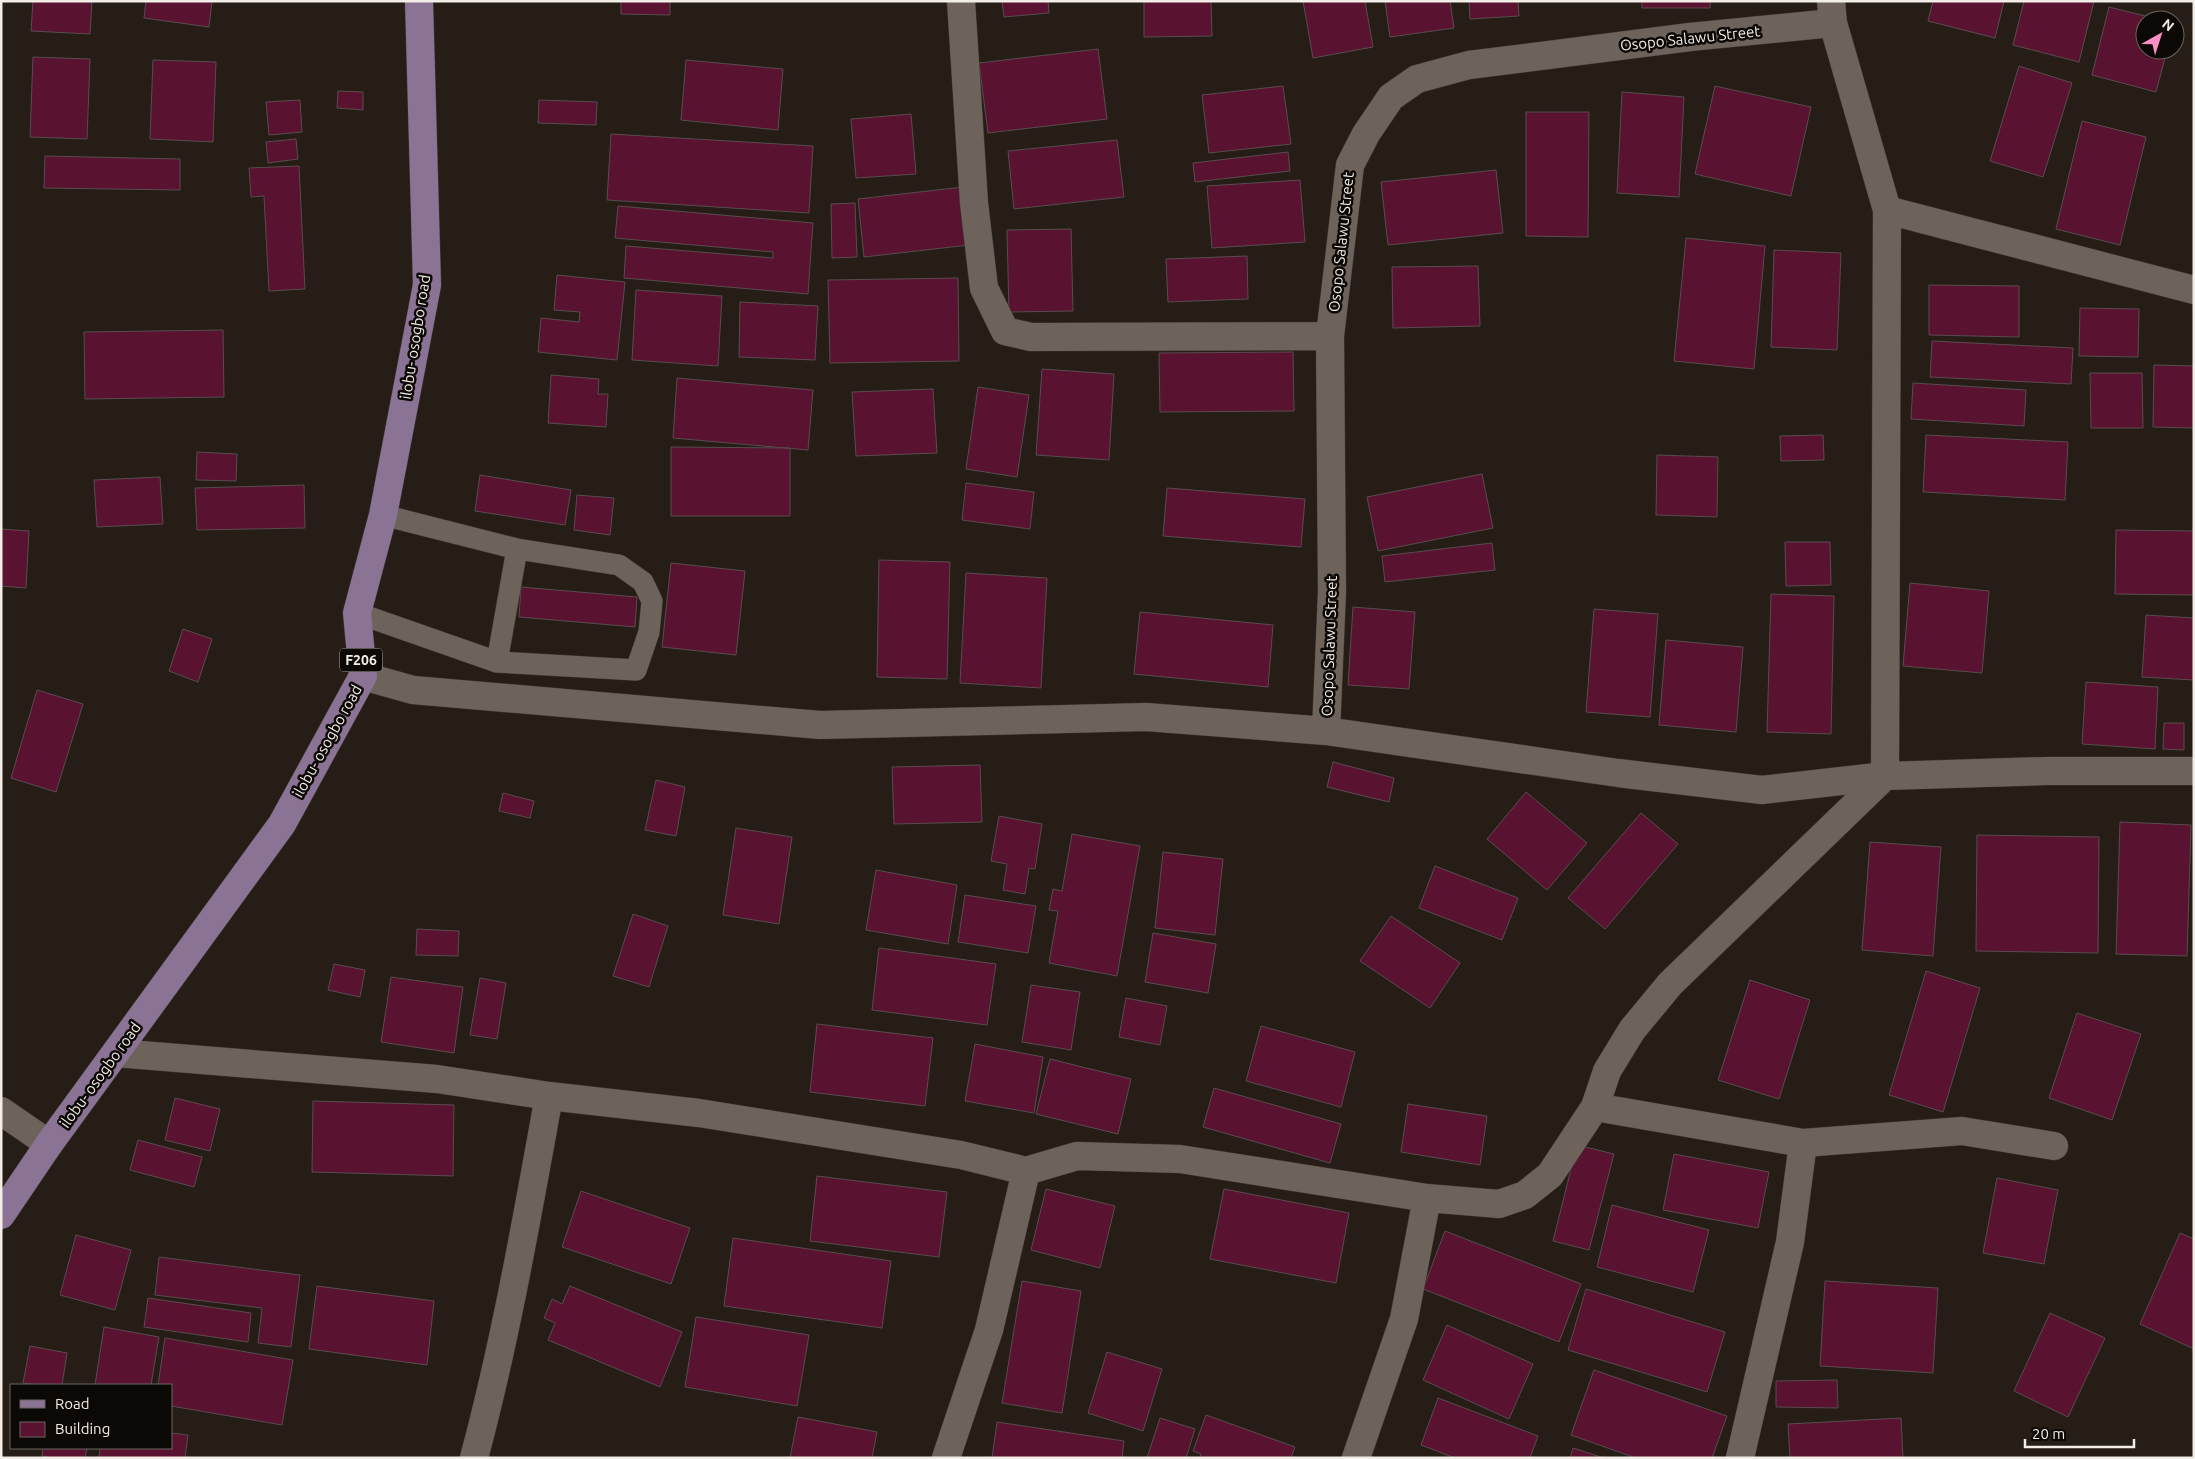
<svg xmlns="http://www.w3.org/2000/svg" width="2195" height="1459" font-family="Ubuntu,sans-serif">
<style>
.building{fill:#591230;stroke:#594c4f}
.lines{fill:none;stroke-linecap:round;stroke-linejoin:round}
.service-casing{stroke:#403a35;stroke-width:22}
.minor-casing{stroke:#403a35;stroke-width:29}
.primary-casing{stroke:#403a35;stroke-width:29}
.service{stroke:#6d635a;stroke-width:21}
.minor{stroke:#6d635a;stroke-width:28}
.primary{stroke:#8a7395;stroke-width:28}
.labels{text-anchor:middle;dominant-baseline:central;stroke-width:5;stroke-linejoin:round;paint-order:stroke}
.shield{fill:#0c0806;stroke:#aea8a4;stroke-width:1}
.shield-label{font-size:14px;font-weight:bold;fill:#f3ede8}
.street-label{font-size:15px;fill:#f3ede8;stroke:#0c0806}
</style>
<rect width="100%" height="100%" fill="#251d16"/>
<path class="building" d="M 33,1 L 92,1 L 90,34 L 31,31 Z
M 146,1 L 212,1 L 209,27 L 144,18 Z
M 621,1 L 670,1 L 670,15 L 621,14 Z
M 1002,1 L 1048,1 L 1049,13 L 1004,17 Z
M 1144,1 L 1211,1 L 1212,36 L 1144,37 Z
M 1303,1 L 1365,1 L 1373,47 L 1313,58 Z
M 1385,1 L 1450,1 L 1454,28 L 1390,37 Z
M 1469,1 L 1518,1 L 1519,16 L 1470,19 Z
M 1642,1 L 1710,1 L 1710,8 L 1642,8 Z
M 1933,1 L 2004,1 L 1995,38 L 1928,21 Z
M 2024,1 L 2094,1 L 2079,62 L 2013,45 Z
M 2109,7 L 2161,20 L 2145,20 L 2145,50 L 2167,50 L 2156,92 L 2092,75 Z
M 1098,49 L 1107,119 L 988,133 L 979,63 Z
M 33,57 L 90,59 L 87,139 L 30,137 Z
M 153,60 L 216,62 L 213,142 L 150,139 Z
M 686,60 L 783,69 L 778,130 L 681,120 Z
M 2019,66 L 2072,83 L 2043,177 L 1990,161 Z
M 1283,86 L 1291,144 L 1209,153 L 1202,95 Z
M 1715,86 L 1811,107 L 1791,196 L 1695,174 Z
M 338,91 L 363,92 L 363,110 L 337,108 Z
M 1622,92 L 1684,97 L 1679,197 L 1617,193 Z
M 300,100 L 302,132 L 269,135 L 266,102 Z
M 539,100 L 597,102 L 596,125 L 538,123 Z
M 1526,112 L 1589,112 L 1588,237 L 1526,236 Z
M 911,114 L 916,174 L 856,178 L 851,119 Z
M 2082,121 L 2146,137 L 2120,245 L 2056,229 Z
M 611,134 L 813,146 L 809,213 L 607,200 Z
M 296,139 L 298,159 L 268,163 L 266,142 Z
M 1117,140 L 1124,197 L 1014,209 L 1008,151 Z
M 1288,152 L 1290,171 L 1195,182 L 1193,163 Z
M 45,156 L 180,159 L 180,190 L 44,188 Z
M 299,166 L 305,289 L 269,291 L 264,196 L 251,197 L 249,168 Z
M 1496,170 L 1503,233 L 1388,245 L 1381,182 Z
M 1300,180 L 1305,242 L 1212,248 L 1207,186 Z
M 963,187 L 969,245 L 864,257 L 858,199 Z
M 855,203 L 857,257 L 832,258 L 831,204 Z
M 618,206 L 813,223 L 808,294 L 624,278 L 626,246 L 773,258 L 773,252 L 615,238 Z
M 1071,229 L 1073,311 L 1009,312 L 1007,230 Z
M 1686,238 L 1765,246 L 1754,369 L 1674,361 Z
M 1774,250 L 1841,253 L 1837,350 L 1771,347 Z
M 1247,256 L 1248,299 L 1168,302 L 1166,259 Z
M 1478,266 L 1480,326 L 1393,328 L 1392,267 Z
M 557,275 L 625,282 L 617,360 L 538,352 L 541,318 L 579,322 L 580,312 L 554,310 Z
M 958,278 L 959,361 L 830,363 L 828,280 Z
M 1929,285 L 2019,286 L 2019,337 L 1929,335 Z
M 636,290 L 722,296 L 718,366 L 632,360 Z
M 740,302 L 818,306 L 815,360 L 739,357 Z
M 2080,308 L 2139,309 L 2138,357 L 2079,356 Z
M 223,330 L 224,397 L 85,399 L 84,332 Z
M 1932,341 L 2073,348 L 2071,384 L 1930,377 Z
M 1293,352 L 1294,411 L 1160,412 L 1159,353 Z
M 2154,365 L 2194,366 L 2194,428 L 2153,427 Z
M 1042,369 L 1114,374 L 1109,460 L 1036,455 Z
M 2090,373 L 2142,373 L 2143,428 L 2091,428 Z
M 551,375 L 599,379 L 598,394 L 608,394 L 606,427 L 548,423 Z
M 677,378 L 813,390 L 808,450 L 673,438 Z
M 1913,383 L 2026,390 L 2024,426 L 1911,419 Z
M 978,387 L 1029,395 L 1017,477 L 966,469 Z
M 933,389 L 937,453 L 856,456 L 852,392 Z
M 1823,435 L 1824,460 L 1781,461 L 1780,436 Z
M 1926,435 L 2068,442 L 2065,500 L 1923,492 Z
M 671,447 L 790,448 L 790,516 L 671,516 Z
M 197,452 L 237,454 L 236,481 L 196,480 Z
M 1657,455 L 1718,457 L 1717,517 L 1656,515 Z
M 1482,474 L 1493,528 L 1378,551 L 1367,497 Z
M 480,475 L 571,490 L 565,525 L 475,511 Z
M 160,477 L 163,524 L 97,527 L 94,480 Z
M 966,483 L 1034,492 L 1030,529 L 962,520 Z
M 304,485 L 305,528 L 197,530 L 195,488 Z
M 1167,488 L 1305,499 L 1301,547 L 1163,536 Z
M 577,495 L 614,498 L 610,535 L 574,530 Z
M 1,529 L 29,531 L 26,588 L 1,586 Z
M 2116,530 L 2194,531 L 2194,595 L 2115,594 Z
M 1785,542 L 1830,542 L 1831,585 L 1786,586 Z
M 1492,543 L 1495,570 L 1385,582 L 1382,556 Z
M 879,560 L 950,562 L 947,679 L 877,677 Z
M 671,563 L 745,571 L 736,655 L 662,647 Z
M 966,573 L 1047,578 L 1041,688 L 960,683 Z
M 1910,583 L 1989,591 L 1982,673 L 1903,666 Z
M 521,587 L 637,597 L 635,627 L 519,617 Z
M 1771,594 L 1834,596 L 1831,734 L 1767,732 Z
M 1353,607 L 1415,612 L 1409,689 L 1348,685 Z
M 1594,609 L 1658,614 L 1650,717 L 1586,712 Z
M 1140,612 L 1273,625 L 1268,687 L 1134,674 Z
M 2146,615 L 2194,618 L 2194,680 L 2142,677 Z
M 183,629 L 212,639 L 198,682 L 169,671 Z
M 1666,640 L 1743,647 L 1736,732 L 1659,725 Z
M 2086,682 L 2158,687 L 2155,749 L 2082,744 Z
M 37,690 L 83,704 L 56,792 L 11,778 Z
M 2164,723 L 2184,723 L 2184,750 L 2163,749 Z
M 1333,762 L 1394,778 L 1389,802 L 1327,787 Z
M 980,765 L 982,822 L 894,824 L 892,767 Z
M 656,780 L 685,787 L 676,836 L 645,830 Z
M 1526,792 L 1587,843 L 1547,890 L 1487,839 Z
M 503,793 L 534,801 L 530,818 L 499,811 Z
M 1641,813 L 1678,844 L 1605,929 L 1568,898 Z
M 999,816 L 1042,824 L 1035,869 L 1029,868 L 1025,894 L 1003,890 L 1007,864 L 991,861 Z
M 2120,822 L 2191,825 L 2187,956 L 2116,954 Z
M 736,828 L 792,837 L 779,924 L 723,915 Z
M 1072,834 L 1140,846 L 1117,976 L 1049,963 L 1058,911 L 1049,910 L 1053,889 L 1062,891 Z
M 1977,835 L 2099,837 L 2098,953 L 1976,951 Z
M 1870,842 L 1941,847 L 1933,956 L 1862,950 Z
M 1163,852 L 1223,859 L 1215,935 L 1155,928 Z
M 1435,866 L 1518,898 L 1502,940 L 1419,908 Z
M 876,870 L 957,885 L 948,944 L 866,930 Z
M 965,895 L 1036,906 L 1028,953 L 958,942 Z
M 633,914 L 668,926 L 649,987 L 613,976 Z
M 1391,916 L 1460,963 L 1430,1008 L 1360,961 Z
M 417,929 L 459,931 L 458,956 L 416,955 Z
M 1153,933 L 1216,944 L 1208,993 L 1145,982 Z
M 879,948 L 996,964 L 987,1025 L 872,1010 Z
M 334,964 L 365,970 L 360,997 L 328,990 Z
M 1926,971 L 1980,988 L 1943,1112 L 1889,1095 Z
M 391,977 L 463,987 L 454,1053 L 381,1042 Z
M 480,978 L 506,983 L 497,1039 L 470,1035 Z
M 1750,980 L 1810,1000 L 1779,1099 L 1718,1080 Z
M 1031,985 L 1080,992 L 1071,1050 L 1022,1042 Z
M 1126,998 L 1167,1006 L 1160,1045 L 1119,1037 Z
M 2077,1013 L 2141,1034 L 2112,1120 L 2049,1098 Z
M 817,1024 L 933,1038 L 925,1106 L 810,1092 Z
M 1261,1026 L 1355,1052 L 1341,1107 L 1246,1081 Z
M 975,1044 L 1043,1057 L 1034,1113 L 965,1101 Z
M 1050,1059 L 1131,1079 L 1118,1134 L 1036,1114 Z
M 1214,1088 L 1341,1124 L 1330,1163 L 1203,1127 Z
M 175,1098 L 220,1109 L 210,1151 L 165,1140 Z
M 313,1101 L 454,1105 L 453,1176 L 312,1172 Z
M 1408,1104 L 1487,1116 L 1480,1165 L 1401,1152 Z
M 138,1140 L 202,1157 L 194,1187 L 130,1170 Z
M 1577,1145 L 1614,1154 L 1589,1250 L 1553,1241 Z
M 1674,1154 L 1769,1172 L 1758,1228 L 1663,1210 Z
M 817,1176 L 947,1192 L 939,1257 L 810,1241 Z
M 1997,1178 L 2058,1190 L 2044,1264 L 1983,1253 Z
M 1046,1189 L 1115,1206 L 1100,1268 L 1031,1250 Z
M 1224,1189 L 1349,1213 L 1336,1283 L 1210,1259 Z
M 581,1191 L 690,1228 L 671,1284 L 562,1247 Z
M 1612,1205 L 1709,1230 L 1693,1292 L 1597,1267 Z
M 1445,1231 L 1581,1284 L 1559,1342 L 1423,1289 Z
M 2180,1233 L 2194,1239 L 2194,1349 L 2140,1324 Z
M 76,1235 L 131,1250 L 115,1310 L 60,1295 Z
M 733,1238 L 891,1261 L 882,1328 L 724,1306 Z
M 159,1257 L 300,1275 L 291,1347 L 258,1343 L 262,1308 L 155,1295 Z
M 1022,1281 L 1081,1291 L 1062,1413 L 1002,1403 Z
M 1825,1281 L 1938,1288 L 1933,1373 L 1820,1366 Z
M 317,1286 L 434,1301 L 427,1365 L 309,1349 Z
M 570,1286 L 682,1332 L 660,1387 L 548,1340 L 555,1323 L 544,1318 L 552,1299 L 562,1304 Z
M 1586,1289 L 1725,1332 L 1707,1392 L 1568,1350 Z
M 148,1298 L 251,1313 L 248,1342 L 144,1327 Z
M 2050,1313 L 2105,1338 L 2068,1417 L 2014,1391 Z
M 696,1317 L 809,1335 L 797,1406 L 685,1387 Z
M 1447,1325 L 1533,1364 L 1509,1419 L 1423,1380 Z
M 104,1327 L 159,1337 L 151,1385 L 95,1385 Z
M 165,1338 L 293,1360 L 282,1425 L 171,1406 L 171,1385 L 158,1385 Z
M 30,1346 L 67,1353 L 62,1385 L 37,1385 L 23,1383 Z
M 1107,1352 L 1162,1369 L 1143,1431 L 1088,1413 Z
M 1594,1370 L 1727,1416 L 1712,1458 L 1636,1458 L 1571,1435 Z
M 1837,1380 L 1838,1408 L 1776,1407 L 1776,1381 Z
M 1438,1398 L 1538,1436 L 1530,1458 L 1455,1458 L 1421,1445 Z
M 1206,1415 L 1295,1447 L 1291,1458 L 1200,1458 L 1201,1454 L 1193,1451 Z
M 798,1417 L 877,1432 L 872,1458 L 790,1458 Z
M 1160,1418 L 1195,1429 L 1186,1458 L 1147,1458 Z
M 1901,1418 L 1903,1458 L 1790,1458 L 1788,1424 Z
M 997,1422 L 1124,1441 L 1122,1458 L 992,1458 Z
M 171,1433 L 188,1435 L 185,1458 L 99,1458 L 100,1448 L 171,1448 Z
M 43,1448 L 87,1448 L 85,1458 L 52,1458 L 42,1456 Z
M 1573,1448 L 1604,1458 L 1570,1458 Z"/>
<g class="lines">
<defs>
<path id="service" d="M 357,613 L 497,662 L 636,670 L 649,632 L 652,601 L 643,582 L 619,565 L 517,549 L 383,515
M 497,662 L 517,549"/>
<path id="minor" d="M 961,1 L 974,203 L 984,288 L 1005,331 L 1031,337 L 1330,336
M 1831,1 L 1833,23 L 1887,210 L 2194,290
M 1887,210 L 1885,776 L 1670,984 L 1632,1030 L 1607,1071 L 1595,1107 L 1803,1143 L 1962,1131 L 2054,1146
M 363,676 L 413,690 L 820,725 L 1146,717 L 1326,731 L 1618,773 L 1762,790 L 1885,776 L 2046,771 L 2194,771
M 1326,731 L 1332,592 L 1330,336 L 1350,165 L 1366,134 L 1391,97 L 1417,79 L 1469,65 L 1690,37 L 1833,23
M 116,1053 L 437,1079 L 549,1096 L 699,1113 L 961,1155 L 1026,1171 L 1077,1156 L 1180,1159 L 1427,1198 L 1499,1204 L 1525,1195 L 1550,1175 L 1595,1107
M 1,1111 L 49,1144
M 474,1458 C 506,1339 527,1217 549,1096
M 946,1458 L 989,1330 L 1026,1171
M 1356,1458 L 1404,1319 L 1427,1198
M 1740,1458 L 1790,1242 L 1803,1143"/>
<path id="primary" d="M 1,1215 L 49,1144 L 282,824 L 363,676 L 357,613 L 383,515 L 427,285 L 419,1"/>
</defs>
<use href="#service" class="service-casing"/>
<use href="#minor" class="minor-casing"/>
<use href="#primary" class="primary-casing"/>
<use href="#service" class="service"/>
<use href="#minor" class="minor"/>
<use href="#primary" class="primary"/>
</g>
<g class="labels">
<rect class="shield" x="340" y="648.5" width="42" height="23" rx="4"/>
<g class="shield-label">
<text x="361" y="660">F206</text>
</g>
<g class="street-label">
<text transform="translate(1690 38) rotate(-6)">Osopo Salawu Street</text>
<text transform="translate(1341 242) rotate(-84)">Osopo Salawu Street</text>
<text transform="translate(415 337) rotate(-81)">ilobu- osogbo road</text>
<text transform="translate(1329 646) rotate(-88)">Osopo Salawu Street</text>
<text transform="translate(327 741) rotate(-61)">ilobu- osogbo road</text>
<text transform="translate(100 1075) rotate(-54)">ilobu- osogbo road</text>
</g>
</g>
<rect width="2195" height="1459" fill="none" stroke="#f3ede8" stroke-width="5"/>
<rect x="10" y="1384" width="162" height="65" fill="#0c0806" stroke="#686460"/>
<rect x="20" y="1400" width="25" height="8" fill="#8a7395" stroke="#686460"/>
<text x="55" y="1409" font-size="15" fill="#f3ede8">Road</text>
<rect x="20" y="1422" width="25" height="15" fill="#591230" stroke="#686460"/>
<text x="55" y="1434" font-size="15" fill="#f3ede8">Building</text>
<g transform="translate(2160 35) rotate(39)"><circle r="24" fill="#0c0806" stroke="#686460"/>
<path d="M0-4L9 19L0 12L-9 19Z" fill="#fb8fc4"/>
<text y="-8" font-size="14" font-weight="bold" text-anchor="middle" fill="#f3ede8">N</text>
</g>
<path d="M2025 1439v8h109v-8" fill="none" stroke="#f3ede8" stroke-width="2.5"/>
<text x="2032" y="1439" font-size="15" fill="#f3ede8" stroke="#0c0806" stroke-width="4" paint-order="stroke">20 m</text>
</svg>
